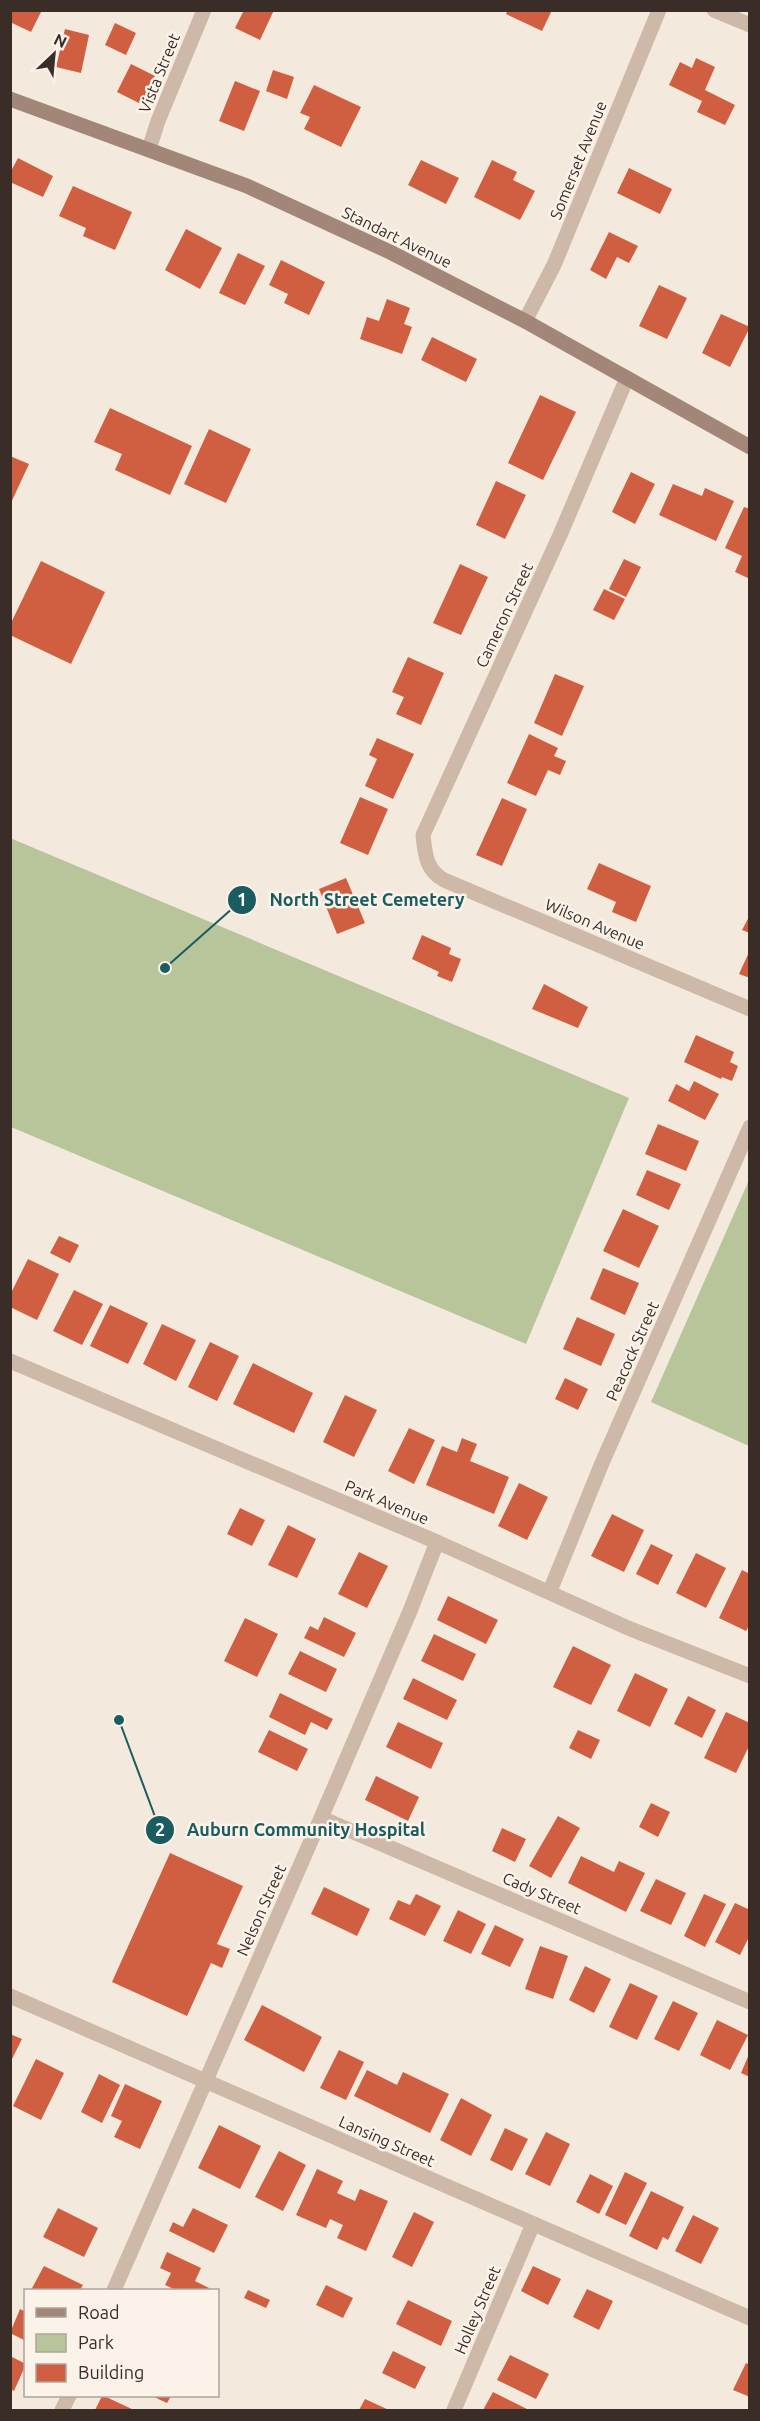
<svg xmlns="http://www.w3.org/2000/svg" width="760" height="2421" font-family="Ubuntu,sans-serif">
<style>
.green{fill:#b8c59b}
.building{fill:#cf5f40}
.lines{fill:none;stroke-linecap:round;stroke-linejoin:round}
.street{stroke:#ceb8a7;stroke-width:15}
.secondary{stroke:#a28678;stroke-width:15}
.labels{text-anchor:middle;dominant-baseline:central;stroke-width:5;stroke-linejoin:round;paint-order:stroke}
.street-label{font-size:16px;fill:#3a2d28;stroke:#fbf3ea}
.leader{fill:none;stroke:#1a5c5f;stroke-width:2}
.callout-dot{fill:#1a5c5f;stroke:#fbf3ea;stroke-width:2}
.mark-label{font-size:18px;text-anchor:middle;font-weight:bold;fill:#fff}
.callout-label{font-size:18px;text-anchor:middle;font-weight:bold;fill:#1a5c5f;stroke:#fbf3ea;stroke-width:5;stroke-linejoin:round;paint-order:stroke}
</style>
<rect width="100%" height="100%" fill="#f4e9dd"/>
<path class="green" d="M 10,838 L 629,1098 L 526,1344 L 11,1127 Z
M 749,1180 L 749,1446 L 651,1402 Z"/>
<path class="building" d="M 10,10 L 42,10 L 31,32 L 10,22 Z
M 244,10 L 274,10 L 260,40 L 235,28 Z
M 508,10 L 552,10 L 542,31 L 506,14 Z
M 115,23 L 136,33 L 126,55 L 105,45 Z
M 65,29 L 89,35 L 81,73 L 56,67 Z
M 696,58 L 715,67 L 705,90 L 735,105 L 725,125 L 697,112 L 702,101 L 669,85 L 680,62 L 692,68 Z
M 131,64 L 155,76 L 141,104 L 117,92 Z
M 273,70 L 294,77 L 287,99 L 266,91 Z
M 235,81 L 260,91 L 244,131 L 219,121 Z
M 314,85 L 361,107 L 341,147 L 304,129 L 310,117 L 300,113 Z
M 18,158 L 53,176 L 43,197 L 10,182 L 10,173 Z
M 421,160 L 459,178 L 446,204 L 408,185 Z
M 492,160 L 517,172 L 513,180 L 535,191 L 520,220 L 474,197 Z
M 629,168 L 672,189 L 660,214 L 617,193 Z
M 73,186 L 132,212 L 115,250 L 83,236 L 86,228 L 59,216 Z
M 186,229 L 222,248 L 200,289 L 165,270 Z
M 609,232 L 638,246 L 629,263 L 617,257 L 606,279 L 590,270 Z
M 238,253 L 265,266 L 245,305 L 219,293 Z
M 281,260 L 325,282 L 309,315 L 284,303 L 288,294 L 269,285 Z
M 659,285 L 687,298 L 667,339 L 639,326 Z
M 387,299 L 410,308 L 404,324 L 412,327 L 402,354 L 360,339 L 367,317 L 379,321 Z
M 721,314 L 750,327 L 730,367 L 702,353 Z
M 432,337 L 477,359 L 466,382 L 421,360 Z
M 540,395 L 576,412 L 543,480 L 508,463 Z
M 110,408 L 192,446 L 170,495 L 115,470 L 122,454 L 94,442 Z
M 209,429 L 251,449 L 226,503 L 184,484 Z
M 10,456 L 29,464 L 10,505 Z
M 631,472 L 655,484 L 635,524 L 612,512 Z
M 496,481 L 526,495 L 505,539 L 476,525 Z
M 673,484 L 702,496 L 705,488 L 734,501 L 716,541 L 659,515 Z
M 744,507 L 750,509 L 750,579 L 735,572 L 742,556 L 725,548 Z
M 624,559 L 641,567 L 626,597 L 609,589 Z
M 41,561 L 105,592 L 71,664 L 10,635 L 10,625 Z
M 460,564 L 488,577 L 461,635 L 433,623 Z
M 604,589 L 625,599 L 614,620 L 593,610 Z
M 408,657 L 444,673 L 421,725 L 396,714 L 404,697 L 392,692 Z
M 555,674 L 584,686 L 562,736 L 534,723 Z
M 529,734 L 558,748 L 554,756 L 566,761 L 560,775 L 548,770 L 536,796 L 507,783 Z
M 377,738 L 414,754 L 393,799 L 365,786 L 377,759 L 369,755 Z
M 360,797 L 388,809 L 368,855 L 340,843 Z
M 502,798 L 527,809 L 502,866 L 476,855 Z
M 599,863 L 651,886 L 636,922 L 612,912 L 616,902 L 587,889 Z
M 346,878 L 365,923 L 337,934 L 319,889 Z
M 750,915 L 750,933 L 742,930 Z
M 422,935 L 451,948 L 449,954 L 461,959 L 452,982 L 437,976 L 439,972 L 412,959 Z
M 750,950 L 750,978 L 739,974 Z
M 544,984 L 588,1007 L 578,1028 L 532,1009 Z
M 696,1035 L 734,1052 L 730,1062 L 738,1066 L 732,1081 L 722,1077 L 721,1079 L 684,1062 Z
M 694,1081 L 719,1094 L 705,1120 L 668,1101 L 676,1084 L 689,1091 Z
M 658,1124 L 699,1141 L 686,1171 L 645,1154 Z
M 647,1170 L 681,1184 L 669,1210 L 636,1195 Z
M 623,1209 L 659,1226 L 639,1268 L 603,1251 Z
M 59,1236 L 79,1245 L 70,1263 L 50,1253 Z
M 28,1259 L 59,1274 L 37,1320 L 10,1307 L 10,1295 Z
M 603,1268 L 639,1283 L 625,1315 L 590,1299 Z
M 74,1290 L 103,1304 L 82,1345 L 53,1331 Z
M 110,1305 L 148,1323 L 128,1364 L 90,1346 Z
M 577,1317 L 615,1334 L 601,1366 L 563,1349 Z
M 162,1324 L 196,1340 L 176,1381 L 143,1364 Z
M 210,1342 L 239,1356 L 217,1401 L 188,1387 Z
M 253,1363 L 313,1393 L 294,1433 L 233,1404 Z
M 565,1378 L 588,1389 L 578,1410 L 555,1399 Z
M 345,1395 L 377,1410 L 354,1457 L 323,1442 Z
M 409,1428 L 435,1440 L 414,1484 L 388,1471 Z
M 462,1438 L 477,1444 L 470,1461 L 509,1477 L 494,1514 L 426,1485 L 442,1446 L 457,1452 Z
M 519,1483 L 548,1497 L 527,1540 L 498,1526 Z
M 240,1508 L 265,1520 L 252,1546 L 227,1534 Z
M 612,1514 L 644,1530 L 624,1572 L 591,1556 Z
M 288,1525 L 316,1539 L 297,1578 L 268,1565 Z
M 651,1544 L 673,1555 L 658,1585 L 636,1574 Z
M 359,1552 L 388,1566 L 367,1608 L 338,1594 Z
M 696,1553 L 726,1568 L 706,1608 L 676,1593 Z
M 742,1570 L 750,1574 L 750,1624 L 746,1631 L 719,1618 Z
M 448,1596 L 498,1620 L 486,1644 L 437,1620 Z
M 324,1617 L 356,1633 L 344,1657 L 304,1638 L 310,1626 L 318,1630 Z
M 245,1618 L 278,1634 L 257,1677 L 224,1661 Z
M 434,1634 L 476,1654 L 463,1681 L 421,1661 Z
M 573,1646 L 611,1665 L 591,1705 L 553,1687 Z
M 300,1651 L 337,1669 L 326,1692 L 288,1674 Z
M 635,1673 L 668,1689 L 650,1727 L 617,1711 Z
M 413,1678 L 457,1700 L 447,1720 L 403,1699 Z
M 280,1693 L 333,1719 L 327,1730 L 311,1722 L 305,1735 L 269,1717 Z
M 688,1696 L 716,1710 L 702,1738 L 674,1724 Z
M 726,1712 L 750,1723 L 750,1744 L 736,1773 L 704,1758 Z
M 398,1722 L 443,1743 L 431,1769 L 386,1747 Z
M 269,1730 L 308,1749 L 297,1771 L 258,1752 Z
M 578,1730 L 600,1740 L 591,1759 L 569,1748 Z
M 376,1776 L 419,1797 L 408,1821 L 365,1800 Z
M 651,1803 L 670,1812 L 658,1837 L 639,1827 Z
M 558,1816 L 580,1828 L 551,1878 L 529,1866 Z
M 502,1828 L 526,1839 L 515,1862 L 492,1851 Z
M 170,1853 L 243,1886 L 217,1944 L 230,1949 L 222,1968 L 211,1963 L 187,2016 L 112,1982 Z
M 581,1856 L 614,1872 L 619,1861 L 645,1873 L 626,1912 L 568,1883 Z
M 656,1879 L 686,1893 L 671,1925 L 640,1911 Z
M 324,1887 L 370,1909 L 357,1936 L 311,1914 Z
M 416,1894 L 441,1906 L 425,1936 L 389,1919 L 398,1900 L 410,1905 Z
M 704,1894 L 726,1904 L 705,1947 L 684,1936 Z
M 735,1903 L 750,1910 L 750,1935 L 740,1955 L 715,1942 Z
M 458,1910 L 486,1924 L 471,1954 L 443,1941 Z
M 495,1925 L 524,1939 L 510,1967 L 481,1954 Z
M 540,1946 L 568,1956 L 553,1999 L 525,1989 Z
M 585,1966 L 611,1979 L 594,2013 L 569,2000 Z
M 630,1983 L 658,1996 L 637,2040 L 609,2027 Z
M 673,2001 L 698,2013 L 679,2051 L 654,2039 Z
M 262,2005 L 322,2037 L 304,2072 L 244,2040 Z
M 717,2020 L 748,2035 L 730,2070 L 700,2055 Z
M 10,2034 L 22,2039 L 10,2063 Z
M 339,2050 L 364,2062 L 346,2100 L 320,2088 Z
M 750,2052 L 750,2077 L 741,2073 Z
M 36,2059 L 64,2073 L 41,2120 L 13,2106 Z
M 367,2070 L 397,2085 L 403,2072 L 449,2094 L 430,2133 L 354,2096 Z
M 99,2074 L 120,2085 L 102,2123 L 81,2112 Z
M 125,2084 L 162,2101 L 140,2149 L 114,2137 L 122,2121 L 111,2116 Z
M 461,2098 L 492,2115 L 471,2156 L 440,2140 Z
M 219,2125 L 261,2146 L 240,2189 L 198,2168 Z
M 505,2128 L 528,2139 L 512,2171 L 490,2160 Z
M 546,2132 L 570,2144 L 550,2186 L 525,2174 Z
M 279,2151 L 306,2165 L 283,2211 L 255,2197 Z
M 317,2169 L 343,2181 L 337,2193 L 355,2201 L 360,2189 L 388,2201 L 366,2251 L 337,2238 L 343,2225 L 330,2219 L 326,2228 L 296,2215 Z
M 625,2172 L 647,2183 L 626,2225 L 605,2215 Z
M 590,2174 L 613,2186 L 599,2214 L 576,2202 Z
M 651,2191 L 684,2207 L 668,2240 L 663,2237 L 657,2250 L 629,2236 Z
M 58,2208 L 98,2228 L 84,2257 L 43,2237 Z
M 193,2208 L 228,2225 L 214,2253 L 169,2231 L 173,2222 L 183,2227 Z
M 414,2212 L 434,2222 L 412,2267 L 392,2257 Z
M 693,2215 L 719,2228 L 701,2264 L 675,2251 Z
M 167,2252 L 201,2268 L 195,2281 L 209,2288 L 208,2290 L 176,2290 L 165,2285 L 171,2273 L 160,2268 Z
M 44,2266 L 83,2285 L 80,2290 L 31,2290 Z
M 533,2266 L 561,2279 L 548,2305 L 521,2291 Z
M 326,2285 L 353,2298 L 343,2318 L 316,2305 Z
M 587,2289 L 613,2301 L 599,2330 L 573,2317 Z
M 248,2290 L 270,2300 L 266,2308 L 244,2298 Z
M 408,2300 L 452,2321 L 441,2346 L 396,2324 Z
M 20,2309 L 26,2312 L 26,2341 L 10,2333 Z
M 393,2351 L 426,2367 L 415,2389 L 382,2373 Z
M 510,2355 L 549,2374 L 536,2399 L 497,2380 Z
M 10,2356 L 26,2364 L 14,2391 L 10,2389 Z
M 746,2363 L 750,2365 L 750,2397 L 733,2390 Z
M 493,2392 L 529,2410 L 483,2410 Z
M 102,2396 L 104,2396 L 134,2410 L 95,2410 Z
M 152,2396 L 171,2396 L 167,2403 Z
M 365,2399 L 389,2410 L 359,2410 Z"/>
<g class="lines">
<path class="street" d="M 714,10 L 750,25
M 149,149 L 158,121 L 204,10
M 525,321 L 554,265 L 659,10
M 627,378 L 560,535 L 423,835 C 425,854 426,870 444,880 L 750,1009
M 10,1361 L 437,1542 L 628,1628 L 750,1676
M 550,1591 L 602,1463 L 750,1127
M 321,1818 L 750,2002
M 10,1996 L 750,2318
M 114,2290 L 321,1818 L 410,1611 L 437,1542
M 62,2410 L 69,2396
M 454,2410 L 533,2224"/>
<path class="secondary" d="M 10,99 L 247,186 L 390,252 L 525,321 L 750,447"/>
</g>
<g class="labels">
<g class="street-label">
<text transform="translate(159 73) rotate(-68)">Vista Street</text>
<text transform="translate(578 160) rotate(-68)">Somerset Avenue</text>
<text transform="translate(397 237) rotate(26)">Standart Avenue</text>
<text transform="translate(504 615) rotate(-65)">Cameron Street</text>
<text transform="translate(595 924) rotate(23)">Wilson Avenue</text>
<text transform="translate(632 1351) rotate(-66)">Peacock Street</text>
<text transform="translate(387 1502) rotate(23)">Park Avenue</text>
<text transform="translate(542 1893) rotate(23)">Cady Street</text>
<text transform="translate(261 1910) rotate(-66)">Nelson Street</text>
<text transform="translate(387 2141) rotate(24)">Lansing Street</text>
<text transform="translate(477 2310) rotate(-67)">Holley Street</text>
</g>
</g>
<path class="leader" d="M165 968L242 900M119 1720L160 1830"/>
<g class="callout-dot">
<circle cx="165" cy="968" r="6"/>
<circle cx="119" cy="1720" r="6"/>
<circle cx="242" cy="900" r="15"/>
<circle cx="160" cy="1830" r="15"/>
</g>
<g class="mark-label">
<text x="242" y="906">1</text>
<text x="160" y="1836">2</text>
</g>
<g class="callout-label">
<text x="367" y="906">North Street Cemetery</text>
<text x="306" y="1836">Auburn Community Hospital</text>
</g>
<rect width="760" height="2421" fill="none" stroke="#3a2d28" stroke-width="24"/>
<rect x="24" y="2289" width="195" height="108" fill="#fbf3ea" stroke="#aea49c" stroke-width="1.5"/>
<rect x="36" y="2308" width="30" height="9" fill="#a28678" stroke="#aea49c" stroke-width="1.5"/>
<text x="78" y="2319" font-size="18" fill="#3a2d28">Road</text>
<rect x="36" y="2334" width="30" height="18" fill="#b8c59b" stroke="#aea49c" stroke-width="1.5"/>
<text x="78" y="2349" font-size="18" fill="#3a2d28">Park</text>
<rect x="36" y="2364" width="30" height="18" fill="#cf5f40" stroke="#aea49c" stroke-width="1.5"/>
<text x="78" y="2379" font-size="18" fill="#3a2d28">Building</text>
<g transform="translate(54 54) rotate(26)" stroke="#fbf3ea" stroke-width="4.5" paint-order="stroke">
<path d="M0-4.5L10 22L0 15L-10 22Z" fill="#3a2d28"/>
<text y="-9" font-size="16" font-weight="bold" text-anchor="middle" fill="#3a2d28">N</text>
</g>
</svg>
